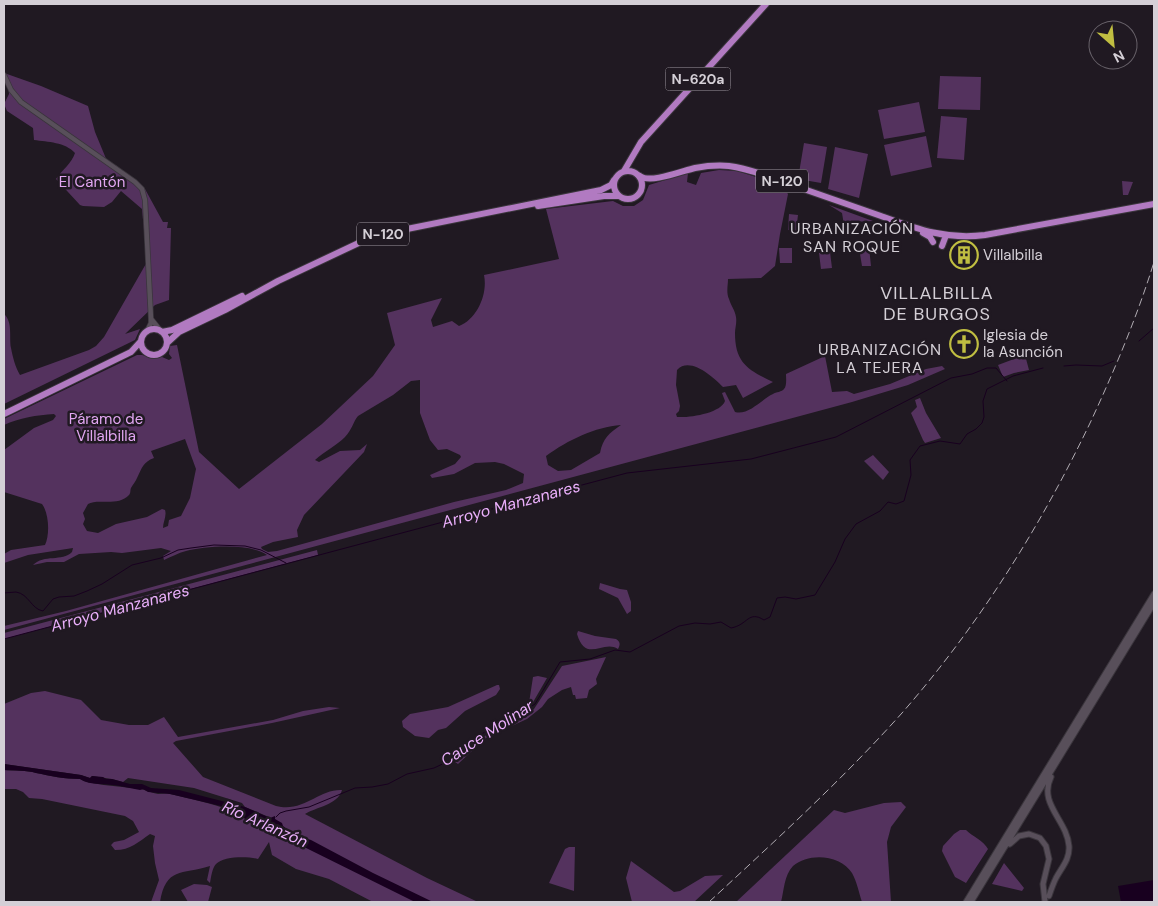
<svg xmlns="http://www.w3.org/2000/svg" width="1158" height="906" font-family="'DM Sans',sans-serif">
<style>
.green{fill:#54325e;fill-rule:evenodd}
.water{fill:#18001f}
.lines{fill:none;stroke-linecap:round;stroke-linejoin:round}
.stream{stroke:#18001f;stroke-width:1}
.tertiary-casing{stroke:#3a353c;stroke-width:6}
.secondary-casing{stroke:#3a353c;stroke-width:7}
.trunk-casing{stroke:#3a353c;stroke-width:8}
.tertiary{stroke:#584f5a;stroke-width:4.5}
.secondary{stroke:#584f5a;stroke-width:5}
.trunk{stroke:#b17ac1;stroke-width:6}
.rail{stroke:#b1acb3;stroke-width:1;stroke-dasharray:8 4;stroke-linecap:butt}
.labels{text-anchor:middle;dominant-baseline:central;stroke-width:5;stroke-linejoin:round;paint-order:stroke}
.shield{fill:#201922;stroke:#9e98a0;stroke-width:1}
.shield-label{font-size:14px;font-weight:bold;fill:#d4cfd6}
.park-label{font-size:15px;fill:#e1a6f1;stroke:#201922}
.poi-label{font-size:15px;fill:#d4cfd6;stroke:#201922;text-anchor:start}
.neighbourhood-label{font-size:16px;letter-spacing:1px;fill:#d4cfd6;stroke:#201922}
.water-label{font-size:16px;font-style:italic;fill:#eaaffb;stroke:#201922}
.quarter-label{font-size:18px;letter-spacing:1px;fill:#d4cfd6;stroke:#201922}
</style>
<rect width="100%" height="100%" fill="#201922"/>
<path class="green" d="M 7,74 L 41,86 L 88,106 L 95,132 L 107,161 L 117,166 L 145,189 L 163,222 L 168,222 L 167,228 L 171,228 L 169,300 L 155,305 L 125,334 L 140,329 L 135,340 L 4,404 L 4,314 C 13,322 9,337 11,348 C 13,358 15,366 20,375 L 89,350 L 96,346 L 104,337 L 147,262 L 142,209 L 121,191 L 112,202 L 104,207 L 83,206 L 80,205 L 56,179 C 62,170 72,163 75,153 C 65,142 48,142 34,140 L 33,128 L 7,111 L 4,104 L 9,94 Z
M 940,76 L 981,77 L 980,110 L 938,109 Z
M 919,102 L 925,132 L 884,139 L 878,110 Z
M 941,116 L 967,118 L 964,160 L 937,158 Z
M 926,136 L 932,167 L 891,176 L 884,145 Z
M 804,143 L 827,147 L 821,183 L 798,179 Z
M 835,147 L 868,154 L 859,198 L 828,189 Z
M 719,170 L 737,171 L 781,185 L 788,194 L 780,234 L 775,266 L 761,278 L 728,279 C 728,286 726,292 729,299 C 731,306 735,310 736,317 C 737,323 735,328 735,333 C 735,363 748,370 773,382 L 743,398 L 736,385 L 723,387 C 713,377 690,356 677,370 L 676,385 L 680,406 L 679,411 L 676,414 L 677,417 C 690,418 721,413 725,401 L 722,393 L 725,392 L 735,412 C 748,416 762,399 773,394 C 776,392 782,392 784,389 C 787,386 786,378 786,374 L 825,356 L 832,392 L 847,391 L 854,394 L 890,384 L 926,369 L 942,366 L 945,369 L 908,385 L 852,402 L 4,630 L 4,626 L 66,611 L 267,555 C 250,543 206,546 186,551 C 178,553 171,557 164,560 L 163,556 L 171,551 L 161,548 L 122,553 L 111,552 L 79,554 L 64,562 L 47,562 L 33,565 C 44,554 62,562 72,552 L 73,548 L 28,555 L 4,563 L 4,554 L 11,550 L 45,545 C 50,535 49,513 42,504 L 4,492 L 4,450 L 34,428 L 53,420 L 56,416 L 54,414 C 37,415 19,418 4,425 L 4,419 L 137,355 L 142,355 L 153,358 L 162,357 L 169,360 L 172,358 L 169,354 L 170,346 L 177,345 L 199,452 L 239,489 L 322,424 L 373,376 L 395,345 L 387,313 L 442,298 L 431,320 L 433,327 L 452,321 L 459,326 C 477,319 488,294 484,275 L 559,259 L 546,209 L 613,201 L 623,206 L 634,206 L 643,200 L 649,185 L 688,173 L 687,182 L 696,185 L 701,173 ZM 420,380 L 420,413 L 430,440 L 438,450 L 447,449 L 460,455 L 461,457 L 455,464 L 430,475 L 432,478 L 454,474 L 475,463 L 495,462 L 504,464 L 524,474 L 523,483 L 506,490 L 454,502 L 277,551 L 268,552 L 262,549 L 261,547 L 273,542 L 298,537 L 297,530 L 304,515 L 364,452 L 367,444 L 360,450 L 340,451 L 319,462 L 315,460 C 325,451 337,445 345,437 C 352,430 353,422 358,416 L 393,395 L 411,381 ZM 621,425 C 609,433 603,438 600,453 L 571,470 L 558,471 L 548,465 L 546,456 C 568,440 595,427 621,425 ZM 185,439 L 196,469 L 190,498 L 181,516 L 169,520 L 168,526 L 163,528 C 163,522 167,516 165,510 L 162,509 L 147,517 L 116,524 L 98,533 L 87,531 L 83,524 L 85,519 L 83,513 L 88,504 C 97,498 118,507 129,495 C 131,493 130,490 131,488 C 133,484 136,481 137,478 C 142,468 143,462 154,458 L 151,451 Z
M 1122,181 L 1133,182 L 1128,195 L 1123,195 Z
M 829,205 L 873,221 L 874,221 L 850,222 L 850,225 L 844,225 L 842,213 Z
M 789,214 L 798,215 L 796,231 L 788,230 Z
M 869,247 L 871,266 L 862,266 L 859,248 Z
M 779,248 L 792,248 L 792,263 L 780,263 Z
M 830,252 L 832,268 L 821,269 L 819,253 Z
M 1025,355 L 1029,370 L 1014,373 L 1003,377 L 998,365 Z
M 920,398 L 926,413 L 941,438 L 925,443 L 923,440 L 911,413 L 917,407 L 915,400 Z
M 873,455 L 889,472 L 883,480 L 864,461 Z
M 317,550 L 318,555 L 4,639 L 4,633 Z
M 600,583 L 620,589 L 627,590 L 631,602 L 631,611 L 627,614 L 618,598 L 599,589 Z
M 578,631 L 595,636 L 616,639 C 621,642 620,645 618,649 C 603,639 586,664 577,634 Z
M 606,657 L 596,679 L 597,684 L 589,690 L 587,698 L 576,699 L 575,695 L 573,695 L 571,687 L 562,690 L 548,699 L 542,707 L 527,719 L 486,738 L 458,764 L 455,762 L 483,737 L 534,709 L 562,666 Z
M 538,676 L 547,678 L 532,704 L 523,709 L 529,703 L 533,677 Z
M 497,685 L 499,685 L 500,689 L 496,695 L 465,711 L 446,728 L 438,730 L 429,738 L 415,736 L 403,727 L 402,721 L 410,714 L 448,707 Z
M 45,691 L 81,700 L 101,720 L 129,725 L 148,725 L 164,717 L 178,737 L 273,720 L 303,711 L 329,707 L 340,708 L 272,723 L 176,741 L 173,743 L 203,777 L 276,806 C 304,813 318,789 342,790 C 338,805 316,807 305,814 L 427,878 L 478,902 L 373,902 L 329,879 L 296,869 L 272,855 L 269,842 L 258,859 C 248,856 223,856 216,864 C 212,868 211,878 210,883 L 207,880 L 210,866 C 181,875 166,867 160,902 L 151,902 L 159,880 L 155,863 L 153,846 L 155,836 L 150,834 C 138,842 131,850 115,850 L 111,845 L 114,842 L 124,840 L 139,832 L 133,821 L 125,816 L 42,799 L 29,798 L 23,792 L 16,789 L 4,789 L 4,770 C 14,771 27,770 36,773 C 50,776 65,779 80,779 C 88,785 128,787 140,789 C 146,790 152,793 158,794 C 162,794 166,793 170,794 C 191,799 212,803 232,811 C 246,817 258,828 273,833 L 276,820 L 245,807 L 242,803 L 194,788 L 128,778 L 123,782 L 112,779 L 92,776 L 90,778 L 81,775 L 4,764 L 4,704 L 31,693 Z
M 901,802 L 906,807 L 891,827 L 887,842 L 891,902 L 862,902 C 859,893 857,882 852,873 C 841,855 809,852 793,866 C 784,875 784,891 781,902 L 736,902 L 834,810 L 845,813 L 884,803 Z
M 960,830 L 966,830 C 972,836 984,841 988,849 L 966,883 L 955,877 L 942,851 L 943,846 L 954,834 Z
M 569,847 L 575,847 L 574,891 L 549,883 L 565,849 Z
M 631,861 L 674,892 L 680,891 L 705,876 L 723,875 L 694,902 L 632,902 L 626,878 Z
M 1004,863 L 1024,888 L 1022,891 L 992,884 Z
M 194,884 L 207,885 L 212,887 L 208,902 L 188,902 L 181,890 Z"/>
<path class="water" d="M 4,764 L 81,775 L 90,778 L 92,776 L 103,777 L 106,779 L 112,779 L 130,784 L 142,784 L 151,788 L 179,790 L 245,807 L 270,818 L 275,816 L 275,819 L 282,823 L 283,826 L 293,834 L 311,840 L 373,873 L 433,902 L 415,902 L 298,844 L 256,826 L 236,813 L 221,806 L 170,794 L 148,792 L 143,789 L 140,790 C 133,789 126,787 120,786 C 107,783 90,786 80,779 C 65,779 51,776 36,773 C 27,770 14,771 4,770 Z
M 1154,880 L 1154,902 L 1121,902 L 1118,886 Z"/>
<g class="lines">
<path class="stream" d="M 1139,341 L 1154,328
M 1064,366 L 1076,365 L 1102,366 L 1114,361
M 4,593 C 8,593 12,592 16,592 C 29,594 31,609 43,611 L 53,599 L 59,597 L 74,596 L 87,591 L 102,584 L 132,565 L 161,558 L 178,550 L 191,548 L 214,545 L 245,546 L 261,550 L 286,563
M 4,639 L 627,473 L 751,459 L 836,437 L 951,378 L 972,374 L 987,368 L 996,368 L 1007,381
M 276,817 L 280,813 L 286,811 L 309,807 L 355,788 L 372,787 L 388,784 L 407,774 L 434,768 L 451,760 L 465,751 L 478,736 L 485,732 L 505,723 L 535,704 L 560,662 L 590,659 L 615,650 L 630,652 L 679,626 L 695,623 L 710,624 L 721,622 L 731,628 C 748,625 748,610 764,620 L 770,617 L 777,598 L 785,597 L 796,599 L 815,595 L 835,562 L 845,539 L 856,524 L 880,511 L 888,502 L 896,504 L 904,501 L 911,475 L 910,460 L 920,446 L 940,441 L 960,444 L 967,434 L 976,429 L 982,423 L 984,417 L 983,401 L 987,389 L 1013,376 L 1043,368"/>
<defs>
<path id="tertiary" d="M 4,75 L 11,90 L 21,102 L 135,182 L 142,189 L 145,200 L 151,319 L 151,323 L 147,331
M 152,320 L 160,330"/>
<path id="secondary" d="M 1010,844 L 1019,836 L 1029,834 L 1040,838 L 1046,846 L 1049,859 L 1043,884 L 1045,902
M 1049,896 C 1051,890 1053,884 1056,878 C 1062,867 1070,859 1069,846 C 1067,820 1038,804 1051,777
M 966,902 L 1154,594
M 971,902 L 1154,603"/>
<path id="trunk" d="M614 185a14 14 0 1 1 28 0a14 14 0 1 1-28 0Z
M 624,171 L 641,142 L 766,4
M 640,176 C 650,184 682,171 695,168 C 706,166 718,165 729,166 C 751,169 773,178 795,186 C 823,196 852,206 881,216 C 917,229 946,240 985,235 L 1154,204
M 538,206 L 604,196 L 618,196
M 923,233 L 930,237 L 933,242
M 942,246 L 945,238
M141 342a13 13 0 1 1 26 0a13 13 0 1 1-26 0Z
M 162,332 L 172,330 L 242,296
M 167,343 L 179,332 L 225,310 L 278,281 L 365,240 L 402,230 L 601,190 L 611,185 L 614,180
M 4,414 L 131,352 L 141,341"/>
</defs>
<use href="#tertiary" class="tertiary-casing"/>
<use href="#secondary" class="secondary-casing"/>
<use href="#trunk" class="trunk-casing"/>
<use href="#tertiary" class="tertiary"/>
<use href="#secondary" class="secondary"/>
<use href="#trunk" class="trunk"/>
<path class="rail" d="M 709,902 C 775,841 842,780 902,713 C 979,625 1041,526 1091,421 C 1115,369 1137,317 1154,262"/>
</g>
<defs>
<symbol id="building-ring" viewBox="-11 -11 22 22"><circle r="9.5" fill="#201922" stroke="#c0be41" stroke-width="1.5"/><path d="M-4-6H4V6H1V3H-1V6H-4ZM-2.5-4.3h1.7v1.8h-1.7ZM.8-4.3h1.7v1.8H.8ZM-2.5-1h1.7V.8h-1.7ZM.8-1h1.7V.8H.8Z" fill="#c0be41"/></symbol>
<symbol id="church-ring" viewBox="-11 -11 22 22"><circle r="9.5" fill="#201922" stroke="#c0be41" stroke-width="1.5"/><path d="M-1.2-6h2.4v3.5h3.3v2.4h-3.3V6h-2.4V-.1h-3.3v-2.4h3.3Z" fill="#c0be41"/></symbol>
</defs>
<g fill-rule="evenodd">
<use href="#building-ring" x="948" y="239" width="32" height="32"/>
<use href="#church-ring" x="948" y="328" width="32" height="32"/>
</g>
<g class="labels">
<g class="shield">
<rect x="665.5" y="67.5" width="65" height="23" rx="4"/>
<rect x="756" y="169.5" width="52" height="23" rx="4"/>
<rect x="357" y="222.5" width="52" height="23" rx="4"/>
</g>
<g class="shield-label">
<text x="698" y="79">N-620a</text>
<text x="782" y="181">N-120</text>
<text x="383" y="234">N-120</text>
</g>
<g class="park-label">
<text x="92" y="182">El Cantón</text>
<text x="106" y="419">Páramo de<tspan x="106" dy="17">Villalbilla</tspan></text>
</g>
<g class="poi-label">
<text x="983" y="255">Villalbilla</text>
<text x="983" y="335">Iglesia de<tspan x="983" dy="17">la Asunción</tspan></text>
</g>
<g class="neighbourhood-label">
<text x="852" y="228">URBANIZACIÓN<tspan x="852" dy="18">SAN ROQUE</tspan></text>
<text x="880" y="349">URBANIZACIÓN<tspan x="880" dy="18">LA TEJERA</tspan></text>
</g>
<g class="water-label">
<text transform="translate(511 504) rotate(-15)">Arroyo Manzanares</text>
<text transform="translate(120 608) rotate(-15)">Arroyo Manzanares</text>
<text transform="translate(487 733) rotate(-33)">Cauce Molinar</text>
<text transform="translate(265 824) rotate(24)">Río Arlanzón</text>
</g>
<g class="quarter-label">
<text x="937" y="293">VILLALBILLA<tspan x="937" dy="21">DE BURGOS</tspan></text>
</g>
</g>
<rect width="1158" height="906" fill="none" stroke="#d4cfd6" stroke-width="10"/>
<g transform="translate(1113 45) rotate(153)"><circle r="24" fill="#201922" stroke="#68626a"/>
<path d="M0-4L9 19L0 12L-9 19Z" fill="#c0be41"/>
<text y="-8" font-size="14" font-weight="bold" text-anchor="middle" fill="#d4cfd6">N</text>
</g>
</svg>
